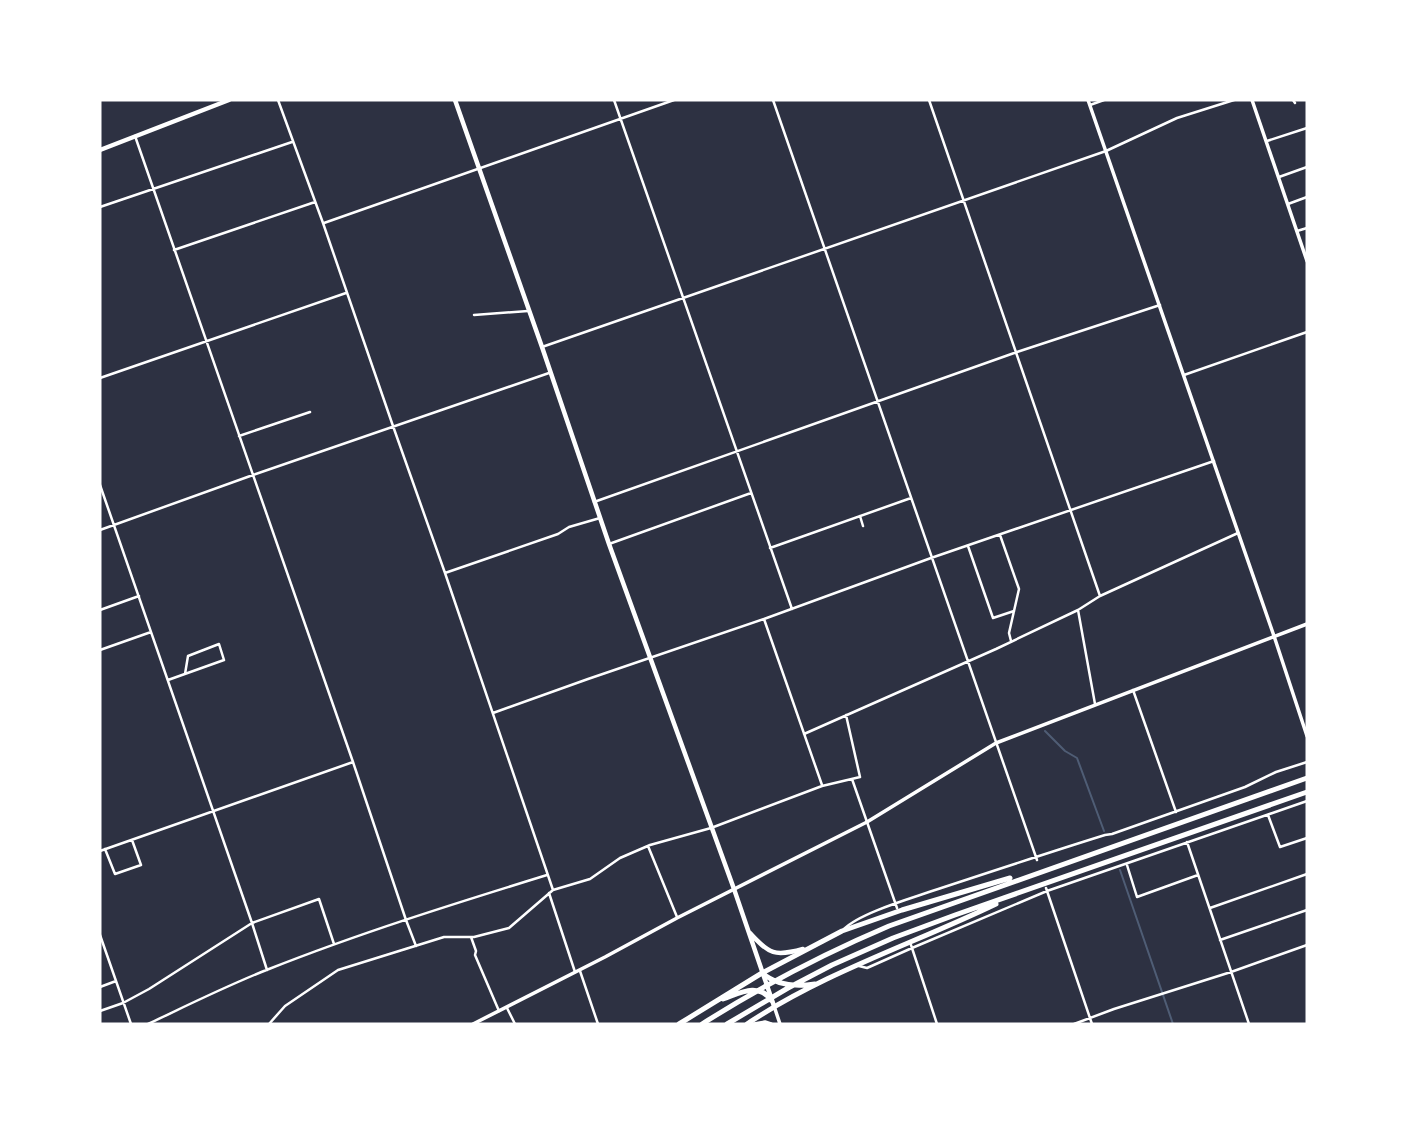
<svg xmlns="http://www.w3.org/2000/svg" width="1407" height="1124" font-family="'Alegreya Sans',sans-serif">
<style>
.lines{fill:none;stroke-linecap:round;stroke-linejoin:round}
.stream{stroke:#4f5d75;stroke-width:2}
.minor{stroke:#fff;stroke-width:2.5}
.tertiary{stroke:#fff;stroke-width:3.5}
.secondary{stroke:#fff;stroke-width:4.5}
.primary{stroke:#fff;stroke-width:4.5}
.trunk{stroke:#fff;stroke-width:5}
</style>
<rect width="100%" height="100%" fill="#2d3142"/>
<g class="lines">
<path class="stream" d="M 1045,731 L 1065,751 L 1077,758 L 1104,831
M 1120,870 L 1173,1024"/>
<path class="minor" d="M 278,100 L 323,223 L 393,426 L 445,573 L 553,890
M 614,100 L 792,609
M 773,100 L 1037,860
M 929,100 L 1100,596
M 1293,100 L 1295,103
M 1090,105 L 1104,100
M 135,136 L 353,762 L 406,920 L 416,946
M 1267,141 L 1307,128
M 1279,177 L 1307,167
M 1288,204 L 1307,197
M 100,207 L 292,142
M 324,223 L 674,100
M 1297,231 L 1307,228
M 174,250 L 315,202
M 474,315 L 528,311
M 542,347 L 1106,151 L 1177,118 L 1234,100
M 1184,375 L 1307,332
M 100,378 L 346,293
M 239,436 L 310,412
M 100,485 L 252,923 L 267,970
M 594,502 L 1017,352 L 1160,305
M 860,516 L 863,526
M 100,530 L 253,475 L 549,373
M 1000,535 L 1019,589 L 1009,633 L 1011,641
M 609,544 L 751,493
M 968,546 L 993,618 L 1014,611
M 770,548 L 911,498
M 445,573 L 558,534 L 569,527 L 600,518
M 100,610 L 139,596
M 1078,610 L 1095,704
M 764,619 L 822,785
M 100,650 L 151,632
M 168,680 L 224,660 L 219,644 L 188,656 L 185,674
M 1133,690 L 1176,812
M 493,713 L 588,679 L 764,619 L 931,558 L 1214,461
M 804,734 L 996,649 L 1078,610 L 1100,596 L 1238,533
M 852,779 L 897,908
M 1268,815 L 1280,847 L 1307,838
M 1187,842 L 1249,1024
M 648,846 L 677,917
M 105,849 L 115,874 L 141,865 L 132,840
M 100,851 L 353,762
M 1127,865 L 1137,897 L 1198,875
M 1046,888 L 1092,1024
M 549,893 L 575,972
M 1210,908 L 1307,874
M 844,929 C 860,913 909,899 932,891 C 990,872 1047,853 1105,835 L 1112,834 L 1245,787 L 1276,772 L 1307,762
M 100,935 L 131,1024
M 471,937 L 476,951 L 475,955 L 499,1011
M 1220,940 L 1307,910
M 911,945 L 937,1024
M 859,966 L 867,968 L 912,948 L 1047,891 L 1307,801
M 580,971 L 598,1024
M 100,987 L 116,981
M 507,1008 L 515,1024
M 100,1011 L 123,1003 L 149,989 L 252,923 L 319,899 L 334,944
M 148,1024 C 188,1005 228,985 269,969 C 360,933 453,904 547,875
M 269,1024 L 285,1006 L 338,970 L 444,937 L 474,937 L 509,928 L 553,890 L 590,879 L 620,858 L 650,845 L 711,828 L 822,786 L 860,777 L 846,715
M 1074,1024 L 1114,1009 L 1231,972 L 1307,945"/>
<path class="tertiary" d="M 1088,100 L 1274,636 L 1307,736
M 1252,100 L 1307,261
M 774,1006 L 780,1024
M 473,1024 L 605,957 L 677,918 L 867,822 L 996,743 L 1307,624
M 754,1024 L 765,1022 L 771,1024"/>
<path class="secondary" d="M 455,100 L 542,347 L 609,544 L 734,889 L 774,1006
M 750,933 C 769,954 775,957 803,949"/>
<path class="primary" d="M 100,150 L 229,100"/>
<path class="trunk" d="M 762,973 C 777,986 796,987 815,984
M 723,999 C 740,993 758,982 771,1000
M 679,1024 L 762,973 L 842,931 L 902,910 L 1010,878
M 702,1024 C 762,986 823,954 889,926 L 1307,778
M 727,1024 L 788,988 L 832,965 L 893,938 L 955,915 L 1307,792
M 747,1024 C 823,973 913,944 996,904"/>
</g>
<rect width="1407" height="1124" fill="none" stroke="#ffffff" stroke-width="203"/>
</svg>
